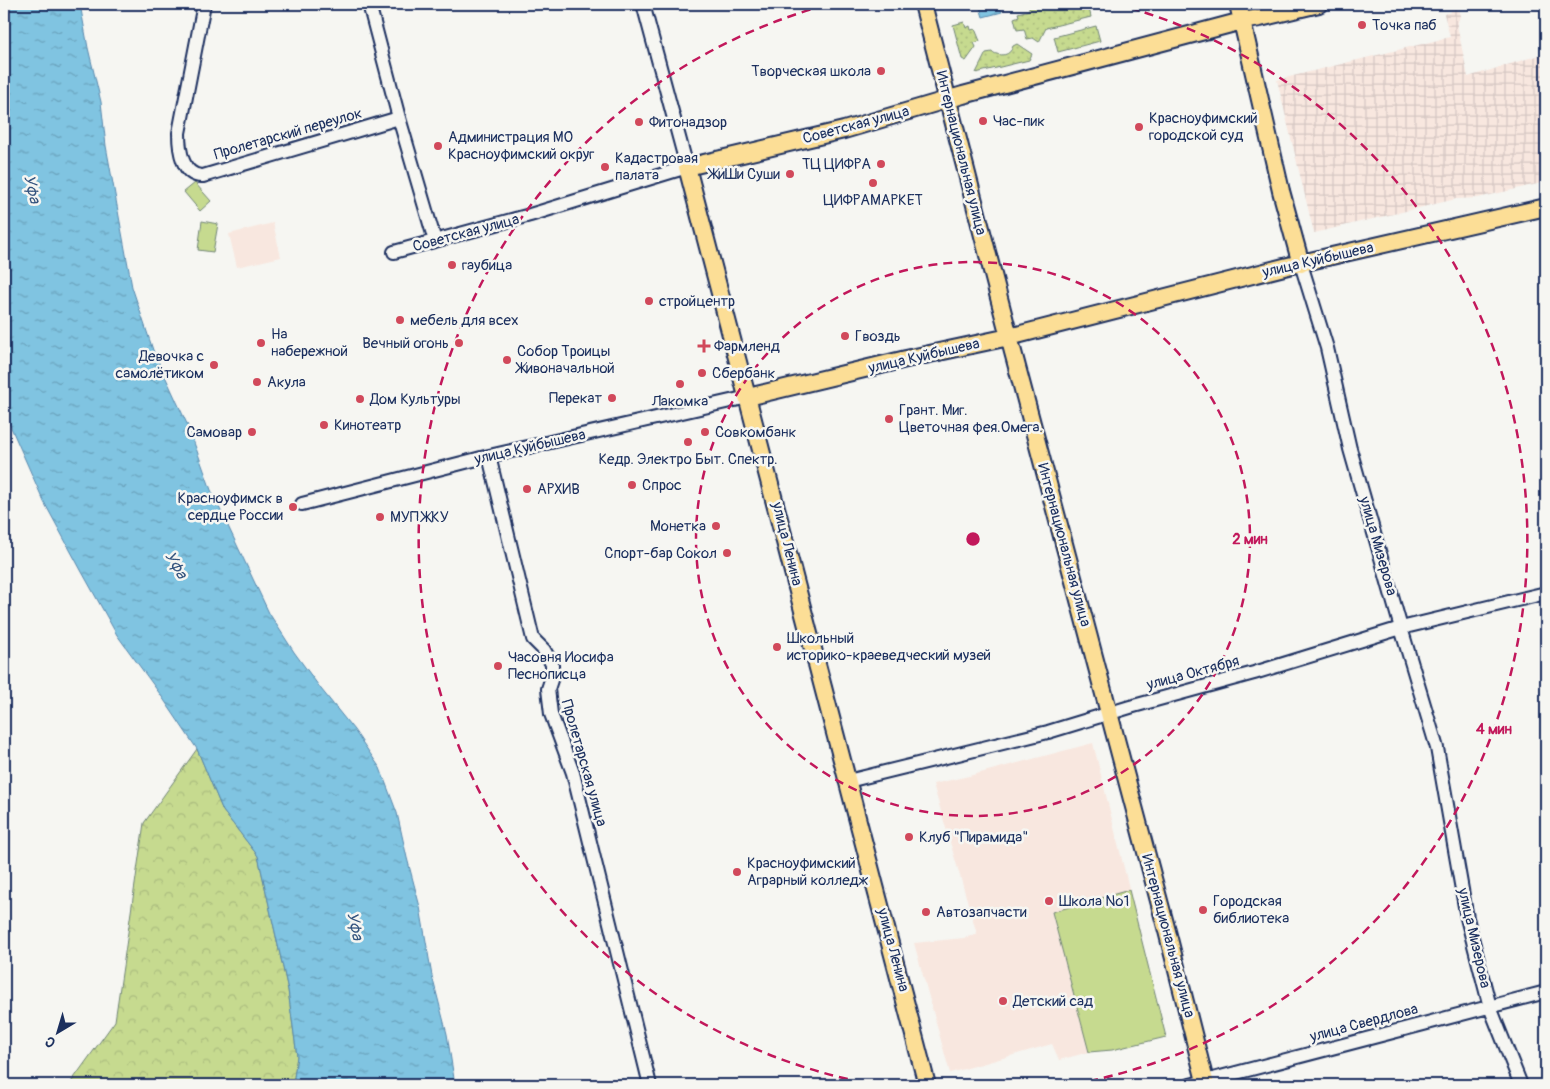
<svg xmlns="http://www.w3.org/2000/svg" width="1550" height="1089" font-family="Pangolin,sans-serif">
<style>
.built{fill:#f8e7df}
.industrial{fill:url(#industrial-grid)}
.grass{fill:url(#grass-dots);stroke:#708476}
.forest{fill:url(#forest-crowns);stroke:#708476}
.garden{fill:#c6da8f;stroke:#708476}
.water{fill:url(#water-ripples);stroke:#5888ad}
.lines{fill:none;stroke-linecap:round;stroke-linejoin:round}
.minor-casing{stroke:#1b2f5e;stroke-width:16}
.major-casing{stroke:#1b2f5e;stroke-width:20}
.minor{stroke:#f6f6f2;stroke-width:12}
.major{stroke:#fcde96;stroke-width:16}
.ring{fill:none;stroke:#c2185b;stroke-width:2.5;stroke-dasharray:9 6}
.poi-dot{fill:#d1495b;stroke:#f6f6f2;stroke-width:2}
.labels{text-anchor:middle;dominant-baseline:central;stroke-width:5;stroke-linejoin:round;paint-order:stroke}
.poi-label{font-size:15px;fill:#1b2f5e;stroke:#f6f6f2;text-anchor:start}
.street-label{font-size:15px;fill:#1b2f5e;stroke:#f6f6f2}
.water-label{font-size:16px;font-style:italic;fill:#34547f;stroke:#f6f6f2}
.centre{fill:#c2185b;stroke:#f6f6f2;stroke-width:2.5}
.ring-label{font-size:15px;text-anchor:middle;font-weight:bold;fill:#c2185b;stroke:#f6f6f2;stroke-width:5;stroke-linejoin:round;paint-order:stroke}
</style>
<defs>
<pattern id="industrial-grid" width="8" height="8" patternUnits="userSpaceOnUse" patternTransform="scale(1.25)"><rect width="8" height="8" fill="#f8e7df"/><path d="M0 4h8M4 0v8" fill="none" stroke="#d4c6c2"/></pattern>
<pattern id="grass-dots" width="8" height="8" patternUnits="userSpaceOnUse" patternTransform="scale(1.25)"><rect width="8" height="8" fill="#c6da8f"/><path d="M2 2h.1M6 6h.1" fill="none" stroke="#aabb7e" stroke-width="1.8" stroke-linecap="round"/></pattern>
<pattern id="forest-crowns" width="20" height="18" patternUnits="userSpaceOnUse" patternTransform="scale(1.25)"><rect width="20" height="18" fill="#c6da8f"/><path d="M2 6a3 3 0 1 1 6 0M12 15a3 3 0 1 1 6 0" fill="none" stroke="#aabb7e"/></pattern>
<pattern id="water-ripples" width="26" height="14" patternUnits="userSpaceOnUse" patternTransform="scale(1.25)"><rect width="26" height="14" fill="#80c4e1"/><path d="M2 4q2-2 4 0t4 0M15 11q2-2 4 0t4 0" fill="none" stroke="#68a0ba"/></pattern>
</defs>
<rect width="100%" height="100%" fill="#f6f6f2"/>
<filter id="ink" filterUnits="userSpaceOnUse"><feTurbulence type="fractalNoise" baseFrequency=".02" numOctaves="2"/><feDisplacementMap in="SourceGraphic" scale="10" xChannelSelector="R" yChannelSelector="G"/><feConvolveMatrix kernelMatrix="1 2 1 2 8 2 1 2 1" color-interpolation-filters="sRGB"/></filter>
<g filter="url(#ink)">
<path class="built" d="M 273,223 L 281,257 L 237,267 L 229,234 Z
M 1093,743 L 1166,1037 L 1112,1050 L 1089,1052 L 1059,1060 L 1052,1044 L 950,1073 L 914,943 L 964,938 L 977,934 L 933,784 L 969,776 Z"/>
<path class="industrial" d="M 1449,4 L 1457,4 L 1460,16 L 1457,25 L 1468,77 L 1546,53 L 1546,182 L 1478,198 L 1456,199 L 1314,233 L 1277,80 L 1450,37 L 1444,14 L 1451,12 Z"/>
<path class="grass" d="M 1040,4 L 1088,4 L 1091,17 L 1046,28 L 1039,42 L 1033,38 L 1027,39 L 1024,29 L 1017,30 L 1014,18 L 1019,16 L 1018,13 L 1029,10 L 1029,7 Z
M 964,22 L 966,28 L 970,26 L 971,30 L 975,29 L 980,41 L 974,43 L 976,47 L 966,61 L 962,59 L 953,25 Z
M 1096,26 L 1100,41 L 1058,52 L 1054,37 Z
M 1017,44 L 1032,54 L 1029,60 L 976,73 L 986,53 L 992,52 C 1001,57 1010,56 1013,46 Z"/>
<path class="forest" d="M 197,749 L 223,811 L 258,856 L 288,990 L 297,1056 L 293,1085 L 69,1085 L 115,1021 L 144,823 Z"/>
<path class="garden" d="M 195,183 L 211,201 L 200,211 L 184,192 Z
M 202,221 L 218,224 L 213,252 L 198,250 Z
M 1129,890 L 1166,1037 L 1112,1050 L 1089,1052 L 1052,912 Z"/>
<path class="water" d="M 4,4 L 80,4 L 88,48 L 101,102 L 106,146 L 132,287 L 153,350 L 188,426 L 211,490 L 269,613 L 294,652 L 321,689 L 354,730 L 380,768 L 397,813 L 407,858 L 420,907 L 432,976 L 447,1034 L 455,1085 L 293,1085 L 297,1056 L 288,990 L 258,856 L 223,811 L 197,749 L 160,694 L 117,635 L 82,572 L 44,502 L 9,423 L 4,402 Z
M 979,4 L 999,4 L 1002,12 L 983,17 Z"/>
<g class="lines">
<defs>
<path id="minor" d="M 204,4 L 179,133 C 179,149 182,177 203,176 L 399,118
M 369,4 L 399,118 L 435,241
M 394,252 L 530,215 L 687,167 L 643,4
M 1301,264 L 1327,348 L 1350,449 L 1401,628 L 1437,748 L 1467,918 L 1490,1007 L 1521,1085
M 489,456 L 533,639 L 544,650 L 552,664 L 552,677 L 548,689 L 551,714 L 573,773 L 650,1085
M 302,504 L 489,456 L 748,397
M 848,781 L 1048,732 L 1130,707 L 1254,673 L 1401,628 L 1546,593
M 1190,1085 L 1546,992"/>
<path id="major" d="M 923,4 L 1013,352 L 1167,931 L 1206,1085
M 1238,4 L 1281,191 L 1301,264
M 748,397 L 906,359 L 1009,337 L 1288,266 L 1546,207
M 927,1085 L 687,167 L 844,130 L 963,95 L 1242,21 L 1260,18 L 1319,4"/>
</defs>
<use href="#minor" class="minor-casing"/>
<use href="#major" class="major-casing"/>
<use href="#minor" class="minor"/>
<use href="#major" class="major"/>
</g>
</g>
<g class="ring">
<circle cx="973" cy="539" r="277"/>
<path d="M877 1085A554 554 0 0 1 830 4M1116 4A554 554 0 0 1 1069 1085"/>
</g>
<g class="poi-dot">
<circle cx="1362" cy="25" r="5"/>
<circle cx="881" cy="71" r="5"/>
<circle cx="983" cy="121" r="5"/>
<circle cx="639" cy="122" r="5"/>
<circle cx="1139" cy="127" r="5"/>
<circle cx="438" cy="146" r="5"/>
<circle cx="881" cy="164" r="5"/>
<circle cx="605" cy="167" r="5"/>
<circle cx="790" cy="174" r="5"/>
<circle cx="873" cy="183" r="5"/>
<circle cx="452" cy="265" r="5"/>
<circle cx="649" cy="301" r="5"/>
<circle cx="400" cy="320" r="5"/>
<circle cx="845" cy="336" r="5"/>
<circle cx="261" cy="343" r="5"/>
<circle cx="459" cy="343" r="5"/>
<path d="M701.5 338.5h5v5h5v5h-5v5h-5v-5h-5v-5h5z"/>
<circle cx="507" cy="360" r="5"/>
<circle cx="214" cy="365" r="5"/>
<circle cx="702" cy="373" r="5"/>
<circle cx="257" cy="382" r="5"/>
<circle cx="680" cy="384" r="5"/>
<circle cx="612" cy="398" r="5"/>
<circle cx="360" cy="399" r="5"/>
<circle cx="889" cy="419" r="5"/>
<circle cx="324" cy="425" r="5"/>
<circle cx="252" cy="432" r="5"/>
<circle cx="705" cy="432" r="5"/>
<circle cx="688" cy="442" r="5"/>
<circle cx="632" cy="485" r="5"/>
<circle cx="527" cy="489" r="5"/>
<circle cx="293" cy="507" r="5"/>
<circle cx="380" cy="517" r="5"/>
<circle cx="716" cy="526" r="5"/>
<circle cx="727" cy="553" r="5"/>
<circle cx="777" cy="647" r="5"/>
<circle cx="498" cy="666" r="5"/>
<circle cx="909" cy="837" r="5"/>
<circle cx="737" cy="872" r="5"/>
<circle cx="1049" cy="901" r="5"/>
<circle cx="1203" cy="910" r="5"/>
<circle cx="926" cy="912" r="5"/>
<circle cx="1003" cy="1001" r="5"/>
</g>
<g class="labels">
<g class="poi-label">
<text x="1372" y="25">Точка паб</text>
<text x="871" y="71" text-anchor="end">Творческая школа</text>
<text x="1149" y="118">Красноуфимский<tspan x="1149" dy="17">городской суд</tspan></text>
<text x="993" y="121">Час-пик</text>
<text x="649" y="122">Фитонадзор</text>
<text x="448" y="137">Администрация МО<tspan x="448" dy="17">Красноуфимский округ</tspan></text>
<text x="615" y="158">Кадастровая<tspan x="615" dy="17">палата</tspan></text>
<text x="871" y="164" text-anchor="end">ТЦ ЦИФРА</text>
<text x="780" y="174" text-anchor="end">ЖиШи Суши</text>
<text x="873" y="200" text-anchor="middle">ЦИФРАМАРКЕТ</text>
<text x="462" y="265">гаубица</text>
<text x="659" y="301">стройцентр</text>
<text x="410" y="320">мебель для всех</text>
<text x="271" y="334">На<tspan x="271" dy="17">набережной</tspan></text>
<text x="855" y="336">Гвоздь</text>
<text x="449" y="343" text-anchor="end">Вечный огонь</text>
<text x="714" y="346">Фармленд</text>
<text x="517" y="351">Собор Троицы<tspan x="517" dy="17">Живоначальной</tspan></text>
<text x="204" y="356" text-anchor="end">Девочка с<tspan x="204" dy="17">самолётиком</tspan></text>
<text x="712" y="373">Сбербанк</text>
<text x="267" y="382">Акула</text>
<text x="602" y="398" text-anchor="end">Перекат</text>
<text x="370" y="399">Дом Культуры</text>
<text x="680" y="401" text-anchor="middle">Лакомка</text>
<text x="899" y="410">Грант. Миг.<tspan x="899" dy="17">Цветочная фея.Омега.</tspan></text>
<text x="334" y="425">Кинотеатр</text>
<text x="242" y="432" text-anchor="end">Самовар</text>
<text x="715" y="432">Совкомбанк</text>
<text x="688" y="459" text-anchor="middle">Кедр. Электро Быт. Спектр.</text>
<text x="642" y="485">Спрос</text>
<text x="537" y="489">АРХИВ</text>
<text x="283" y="498" text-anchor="end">Красноуфимск в<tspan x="283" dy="17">сердце России</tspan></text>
<text x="390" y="517">МУП ЖКУ</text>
<text x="706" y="526" text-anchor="end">Монетка</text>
<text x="717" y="553" text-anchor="end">Спорт-бар Сокол</text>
<text x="787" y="638">Школьный<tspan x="787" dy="17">историко-краеведческий музей</tspan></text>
<text x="508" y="657">Часовня Иосифа<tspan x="508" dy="17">Песнописца</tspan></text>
<text x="919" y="837">Клуб "Пирамида"</text>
<text x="747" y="863">Красноуфимский<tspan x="747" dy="17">Аграрный колледж</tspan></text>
<text x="1059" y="901">Школа №1</text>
<text x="1213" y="901">Городская<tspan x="1213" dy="17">библиотека</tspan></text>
<text x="936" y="912">Автозапчасти</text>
<text x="1013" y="1001">Детский сад</text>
</g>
<g class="street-label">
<text transform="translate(856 125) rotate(-15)">Советская улица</text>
<text transform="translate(288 134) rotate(-16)">Пролетарский переулок</text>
<text transform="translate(961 153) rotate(76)">Интернациональная улица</text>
<text transform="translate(466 233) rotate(-15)">Советская улица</text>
<text transform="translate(1318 260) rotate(-13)">улица Куйбышева</text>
<text transform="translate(924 356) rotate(-13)">улица Куйбышева</text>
<text transform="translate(530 447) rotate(-13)">улица Куйбышева</text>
<text transform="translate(787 544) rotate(76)">улица Ленина</text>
<text transform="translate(1064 545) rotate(75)">Интернациональная улица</text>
<text transform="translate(1378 546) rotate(74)">улица Мизерова</text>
<text transform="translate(1193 673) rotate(-15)">улица Октября</text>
<text transform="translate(584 763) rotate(74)">Пролетарская улица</text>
<text transform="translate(1168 936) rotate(75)">Интернациональная улица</text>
<text transform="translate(1474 938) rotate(77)">улица Мизерова</text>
<text transform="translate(893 950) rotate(75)">улица Ленина</text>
<text transform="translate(1364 1023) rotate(-15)">улица Свердлова</text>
</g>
<g class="water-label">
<text transform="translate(32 189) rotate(77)">Уфа</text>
<text transform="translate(176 565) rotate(60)">Уфа</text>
<text transform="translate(355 926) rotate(78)">Уфа</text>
</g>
</g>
<circle cx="973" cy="539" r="8" class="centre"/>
<g class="ring-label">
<text x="1250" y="544">2 мин</text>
<text x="1494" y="734">4 мин</text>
</g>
<rect width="1550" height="1089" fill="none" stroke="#f6f6f2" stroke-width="20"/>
<rect x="10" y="10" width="1530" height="1069" fill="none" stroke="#1b2f5e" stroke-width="2" filter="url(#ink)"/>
<g transform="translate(58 1032) rotate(218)" stroke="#f6f6f2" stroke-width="4" paint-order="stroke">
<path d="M0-4L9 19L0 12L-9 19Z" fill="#1b2f5e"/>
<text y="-8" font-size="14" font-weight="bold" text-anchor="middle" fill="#1b2f5e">С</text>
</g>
</svg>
